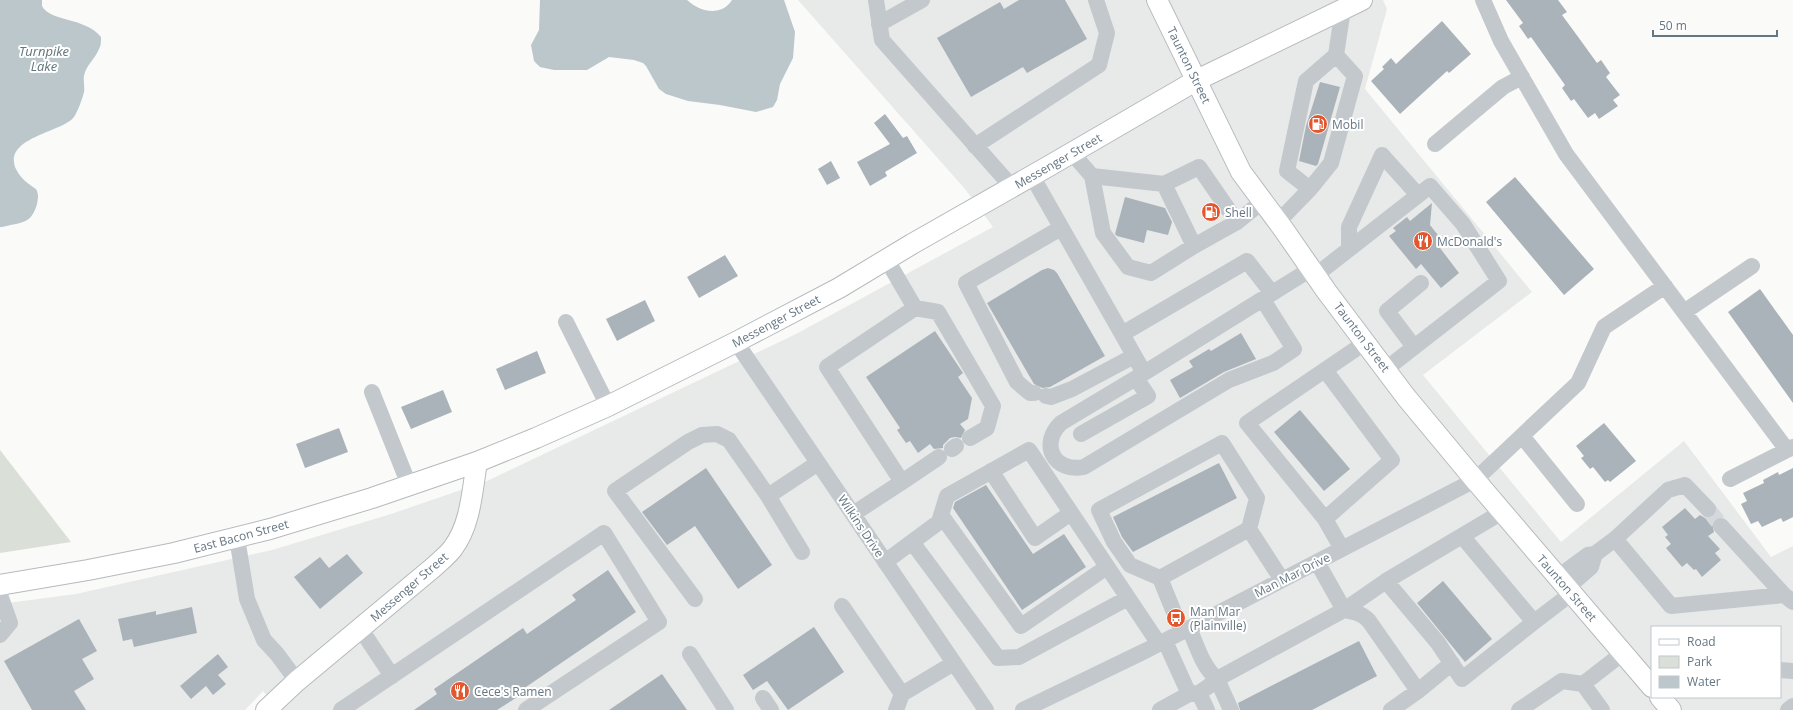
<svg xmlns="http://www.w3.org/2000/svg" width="1793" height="710" font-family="'Open Sans',sans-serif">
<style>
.built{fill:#e8e9e9;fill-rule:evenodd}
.green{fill:#dadfd7}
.water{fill:#bbc7cb}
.building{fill:#aab3b9}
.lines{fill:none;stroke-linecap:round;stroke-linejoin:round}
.minor-tunnel{stroke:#d5d9db;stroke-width:16;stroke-dasharray:16 8;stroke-linecap:butt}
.major-casing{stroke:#b5babe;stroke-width:22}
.minor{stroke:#c3c8cc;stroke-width:16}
.major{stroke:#fff;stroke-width:20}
.labels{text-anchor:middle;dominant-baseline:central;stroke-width:4;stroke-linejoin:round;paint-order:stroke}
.street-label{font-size:12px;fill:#657683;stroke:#fff}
.poi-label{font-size:12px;fill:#657683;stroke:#fff;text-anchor:start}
.water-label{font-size:13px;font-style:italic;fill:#60757c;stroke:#fff}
</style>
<rect width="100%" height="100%" fill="#fafaf8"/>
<path class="built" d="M 798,0 L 1383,0 L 1387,9 L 1365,89 L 1532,292 L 1423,375 L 1561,542 L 1684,441 L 1771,557 L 1793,546 L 1793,710 L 278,710 L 263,691 L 245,710 L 0,710 L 0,604 L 76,594 L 272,550 L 391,514 L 487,481 L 796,334 L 993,227 L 965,189 ZM 1652,627 L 1780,627 L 1780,697 L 1652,697 Z"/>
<path class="green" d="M 0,450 L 71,542 L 0,553 Z"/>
<path class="water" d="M 0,0 L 42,0 L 42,6 C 50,22 85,17 101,37 C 101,41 101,46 99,49 C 95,59 86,65 84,76 C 83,81 85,87 84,92 C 83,97 77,113 74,117 C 63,132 5,137 15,167 C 19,177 28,184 36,189 C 39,195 38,198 37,204 C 31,225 21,222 2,227 L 0,227 Z
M 540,0 L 687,0 C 700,12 721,17 732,0 L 784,0 L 795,32 L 793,58 L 780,84 L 777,100 L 773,107 L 756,112 L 720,105 L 688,101 L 666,94 L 659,89 L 646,66 L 643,63 L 634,60 L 609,57 L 587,70 L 554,70 L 540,67 L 534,61 L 531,45 L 539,30 Z"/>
<path class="building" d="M 1019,0 L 1065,0 L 1087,39 L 1027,73 L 1023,67 L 971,97 L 937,38 L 1000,2 L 1004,9 Z
M 1506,0 L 1558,0 L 1567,12 L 1562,15 L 1576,34 L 1597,63 L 1601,60 L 1610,73 L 1606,77 L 1620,95 L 1613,100 L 1618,106 L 1599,119 L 1595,113 L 1588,118 L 1574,99 L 1571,101 L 1562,88 L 1565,85 L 1531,37 L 1528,39 L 1519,26 L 1523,23 Z
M 1442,21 L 1471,54 L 1449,73 L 1447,71 L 1400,114 L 1371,81 L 1384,69 L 1382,67 L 1391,58 L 1396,64 Z
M 1320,82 L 1340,87 L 1318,164 L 1316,166 L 1299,161 L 1306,126 Z
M 885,114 L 903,138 L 907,136 L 917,153 L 885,172 L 887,176 L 870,186 L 857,162 L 890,144 L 874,123 Z
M 831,161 L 840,178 L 827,185 L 818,169 Z
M 1515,177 L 1594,269 L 1564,295 L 1486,202 Z
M 1125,197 L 1165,208 L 1172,222 L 1168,235 L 1147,230 L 1144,243 L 1117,236 L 1115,234 Z
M 1432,203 L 1430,225 L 1445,244 L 1440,248 L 1459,273 L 1441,288 L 1421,264 L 1416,269 L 1389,236 L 1396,231 L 1393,228 L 1407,217 L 1410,221 Z
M 725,255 L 738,276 L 699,298 L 687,277 Z
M 1048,268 L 1054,270 L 1057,273 L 1105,356 L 1050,387 L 1042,388 L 1034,384 L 987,303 L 1042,270 Z
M 1760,289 L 1793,335 L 1793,403 L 1728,312 Z
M 645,300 L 655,321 L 617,341 L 606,319 Z
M 935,331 L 963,373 L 958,377 L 972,398 L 968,419 L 960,424 L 965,430 L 961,438 L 955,437 L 950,438 L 943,445 L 943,448 L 934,449 L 930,444 L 918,453 L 910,441 L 906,443 L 897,430 L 900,428 L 866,377 Z
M 1241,333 L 1256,359 L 1224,372 L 1180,398 L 1170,380 L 1193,367 L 1189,361 L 1209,349 L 1211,351 Z
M 537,351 L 546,373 L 505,390 L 496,369 Z
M 443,390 L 452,412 L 411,429 L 401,407 Z
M 1300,410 L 1350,469 L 1324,491 L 1274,432 Z
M 1604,423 L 1636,461 L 1610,482 L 1608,480 L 1605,482 L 1593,467 L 1590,469 L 1581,458 L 1584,456 L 1576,446 Z
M 339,428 L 348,452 L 305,468 L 296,444 Z
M 1219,463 L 1237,498 L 1133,552 L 1122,537 L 1113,517 Z
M 706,468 L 772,565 L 738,589 L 695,526 L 667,545 L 642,512 Z
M 1793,468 L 1793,517 L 1783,522 L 1781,518 L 1762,527 L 1758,521 L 1751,524 L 1741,504 L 1747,501 L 1743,493 L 1764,483 L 1763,480 L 1778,472 L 1779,475 Z
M 986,485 L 1033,554 L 1064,534 L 1086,567 L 1022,610 L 953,508 L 955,502 Z
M 1685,508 L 1695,519 L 1700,515 L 1705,518 L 1711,518 L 1716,513 L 1720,517 L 1715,519 L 1712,523 L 1714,532 L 1708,536 L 1720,549 L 1715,553 L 1721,560 L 1702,577 L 1696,569 L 1694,570 L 1687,563 L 1682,567 L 1666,548 L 1671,544 L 1665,537 L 1668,535 L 1662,527 Z
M 347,554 L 363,573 L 320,609 L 294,577 L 320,557 L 329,568 Z
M 608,570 L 636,612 L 523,689 L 525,692 L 497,710 L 414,710 L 437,694 L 434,689 L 523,628 L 527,634 L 576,600 L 572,595 Z
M 1443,581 L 1492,639 L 1465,662 L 1417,603 Z
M 192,607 L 197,633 L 134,647 L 132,639 L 123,641 L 118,619 L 156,611 L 156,615 Z
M 79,619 L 97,651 L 82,659 L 94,679 L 74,691 L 86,710 L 32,710 L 4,661 Z
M 814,627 L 844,672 L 788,710 L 767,681 L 753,690 L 743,675 Z
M 1359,641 L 1377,676 L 1312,710 L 1240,710 L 1238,703 Z
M 218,654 L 228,667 L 218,675 L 226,684 L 213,695 L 206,686 L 191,699 L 180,686 Z
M 662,674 L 687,710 L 609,710 Z"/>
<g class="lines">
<path class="minor-tunnel" d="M 1708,509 L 1721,526"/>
<defs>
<path id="major" d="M 1157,0 L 1241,172 L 1284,230 L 1327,292 L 1406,397 L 1475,480 L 1652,687
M 0,585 L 88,570 L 174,553 L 270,529 L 372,498 L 477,462 L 536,438 L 608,406 L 736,342 L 839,288 L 912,244 L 1049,166 L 1197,80 L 1362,0
M 1660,697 L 1671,710
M 266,710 L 297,681 L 435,566 C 441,560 448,555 453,548 C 471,524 472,491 477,462"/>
</defs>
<use href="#major" class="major-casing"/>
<path class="minor" d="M 876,0 L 882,40 L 1012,187
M 1483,0 L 1501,41 L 1566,154 L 1787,450
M 879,24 L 922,0
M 1435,144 L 1503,87 L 1522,77
M 975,146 L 1099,65 L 1107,33 L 1096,0
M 1072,153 L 1092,176 L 1164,184 L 1194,246 L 1237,222 L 1263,201
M 1032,176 L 1122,334
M 1092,176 L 1103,233 L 1128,267 L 1151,273 L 1194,246
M 1164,184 L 1199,167 L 1237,222
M 1310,189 L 1331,163 L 1355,76 L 1336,55
M 1278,222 L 1310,189 L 1287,171 L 1306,81 L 1336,55 L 1343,9
M 1349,249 L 1349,227 L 1382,155 L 1418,195
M 1316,275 L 1430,186 L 1463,224 L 1499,281 L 1386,369
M 915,308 L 938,312 L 993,406 L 987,428 L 970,438
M 1684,312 L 1752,266
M 566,322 L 608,406
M 736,342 L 986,710
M 1414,347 L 1387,311 L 1421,283
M 1325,370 L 1392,460 L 1325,519
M 1144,373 L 1122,334 L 1247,261 L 1272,293
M 1136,378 L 1061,423 C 1039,444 1054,473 1084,467 L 1229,380 L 1273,363 L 1294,349 L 1263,300
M 372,392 L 409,485
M 1034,393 L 1030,393 L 1017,382 L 966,283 L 1061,228
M 1046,396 L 1051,397 L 1072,389 L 1134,356
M 1081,434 L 1148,396 L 1136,378 L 1311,269
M 1522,436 L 1577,504
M 952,449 L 956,446
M 991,471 L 1035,538 L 1071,513
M 1730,479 L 1793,447
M 902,482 L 939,457
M 768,496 L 818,463
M 853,514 L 902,482 L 827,367 L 915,308 L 887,260
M 941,515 L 1021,626 L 1107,567
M 1721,526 L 1784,595
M 1462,536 L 1534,622 L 1572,593
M 237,538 L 247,599 L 264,640 L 277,654 L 297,681
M 1615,539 L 1668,490 L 1685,485 L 1708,509
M 912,542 L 998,658 L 1019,657 L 1128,598
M 1342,549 L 1325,519 L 1247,423 L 1366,342
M 885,562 L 939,522 L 947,496 L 1029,450 L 1159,644
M 1317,562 L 1344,610 L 1386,581 L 1502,512
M 1558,577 L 1588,555 L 1595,554 L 1615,539 L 1671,606 L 1784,595 L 1793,602
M 1160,578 L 1130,565 L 1114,542 L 1099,510 L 1222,443 L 1257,498 L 1249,529
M 1386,581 L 1438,643 L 1462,679 L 1534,622
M 1567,588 L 1591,567 L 1595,554
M 0,595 L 10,623 L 0,635
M 695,599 L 615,491 L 688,442 L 702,435 L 717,434 L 729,440 L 768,496 L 802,552
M 842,606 L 902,694 L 954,663
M 360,628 L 392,676
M 1189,628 C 1197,646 1202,666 1217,679 L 1344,610 C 1354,612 1362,613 1369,621 L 1418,691
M 1182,632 L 1160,578 L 1249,529 L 1282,580
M 690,654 L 726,710
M 1780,670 L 1793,671
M 1199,693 L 1209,686 L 1217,679 L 1231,710
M 1189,694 L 1199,693 L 1207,710
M 763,698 L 771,710
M 341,710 L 604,533 L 659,622 L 526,710
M 896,710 L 902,694
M 1023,710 L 1147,650 L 1475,480 L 1578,383 L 1604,327 L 1665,286
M 1160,710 L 1189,694 L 1165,641
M 1391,710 L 1418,691 L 1452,663
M 1519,710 L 1562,681 L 1583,684
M 1602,710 L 1583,684 L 1623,653
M 1788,710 L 1793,706"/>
<use href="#major" class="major"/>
</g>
<defs>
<symbol id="fuel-disc" viewBox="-11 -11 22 22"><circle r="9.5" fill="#e4572e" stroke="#fff"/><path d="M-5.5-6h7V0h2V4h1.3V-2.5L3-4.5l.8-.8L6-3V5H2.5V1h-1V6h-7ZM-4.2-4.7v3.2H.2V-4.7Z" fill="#fff"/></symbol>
<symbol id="restaurant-disc" viewBox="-11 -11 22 22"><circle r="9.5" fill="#e4572e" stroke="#fff"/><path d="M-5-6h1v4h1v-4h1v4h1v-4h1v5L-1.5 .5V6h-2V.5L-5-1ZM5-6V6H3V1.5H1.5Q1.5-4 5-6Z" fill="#fff"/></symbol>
<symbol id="bus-disc" viewBox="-11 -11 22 22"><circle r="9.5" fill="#e4572e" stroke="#fff"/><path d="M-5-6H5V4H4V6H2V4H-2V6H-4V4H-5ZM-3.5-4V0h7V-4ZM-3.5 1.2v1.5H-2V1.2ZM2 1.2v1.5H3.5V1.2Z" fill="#fff"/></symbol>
</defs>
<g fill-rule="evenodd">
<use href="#fuel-disc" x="1307" y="113" width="22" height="22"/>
<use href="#fuel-disc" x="1200" y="201" width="22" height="22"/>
<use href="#restaurant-disc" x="1412" y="230" width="22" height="22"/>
<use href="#bus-disc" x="1165" y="607" width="22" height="22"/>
<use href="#restaurant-disc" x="449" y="680" width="22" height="22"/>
</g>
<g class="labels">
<g class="street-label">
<text transform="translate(1189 65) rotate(64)">Taunton Street</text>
<text transform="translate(1058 161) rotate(-30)">Messenger Street</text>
<text transform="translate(776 321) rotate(-28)">Messenger Street</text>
<text transform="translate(1362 337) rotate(53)">Taunton Street</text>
<text transform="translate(861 526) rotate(56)">Wilkins Drive</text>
<text transform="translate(241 536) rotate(-15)">East Bacon Street</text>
<text transform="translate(1292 575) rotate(-27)">Man Mar Drive</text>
<text transform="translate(409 587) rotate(-41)">Messenger Street</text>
<text transform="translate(1567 588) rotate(49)">Taunton Street</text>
</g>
<g class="poi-label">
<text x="1332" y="124">Mobil</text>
<text x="1225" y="212">Shell</text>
<text x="1437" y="241">McDonald's</text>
<text x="1190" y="611">Man Mar<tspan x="1190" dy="14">(Plainville)</tspan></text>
<text x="474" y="691">Cece's Ramen</text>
</g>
<g class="water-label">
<text x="44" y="51">Turnpike<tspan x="44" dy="15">Lake</tspan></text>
</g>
</g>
<rect x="1651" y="626" width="130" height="72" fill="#ffffff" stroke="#c1c8cd"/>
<rect x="1659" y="639" width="20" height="6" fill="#ffffff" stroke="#c1c8cd"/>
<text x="1687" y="646" font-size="12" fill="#657683">Road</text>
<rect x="1659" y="656" width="20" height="12" fill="#dadfd7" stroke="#c1c8cd"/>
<text x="1687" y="666" font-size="12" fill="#657683">Park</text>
<rect x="1659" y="676" width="20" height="12" fill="#bbc7cb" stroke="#c1c8cd"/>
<text x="1687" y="686" font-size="12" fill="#657683">Water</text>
<path d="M1653 30v6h124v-6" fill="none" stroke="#657683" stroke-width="2"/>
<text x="1659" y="30" font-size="12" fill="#657683" stroke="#ffffff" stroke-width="3" paint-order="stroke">50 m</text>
</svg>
